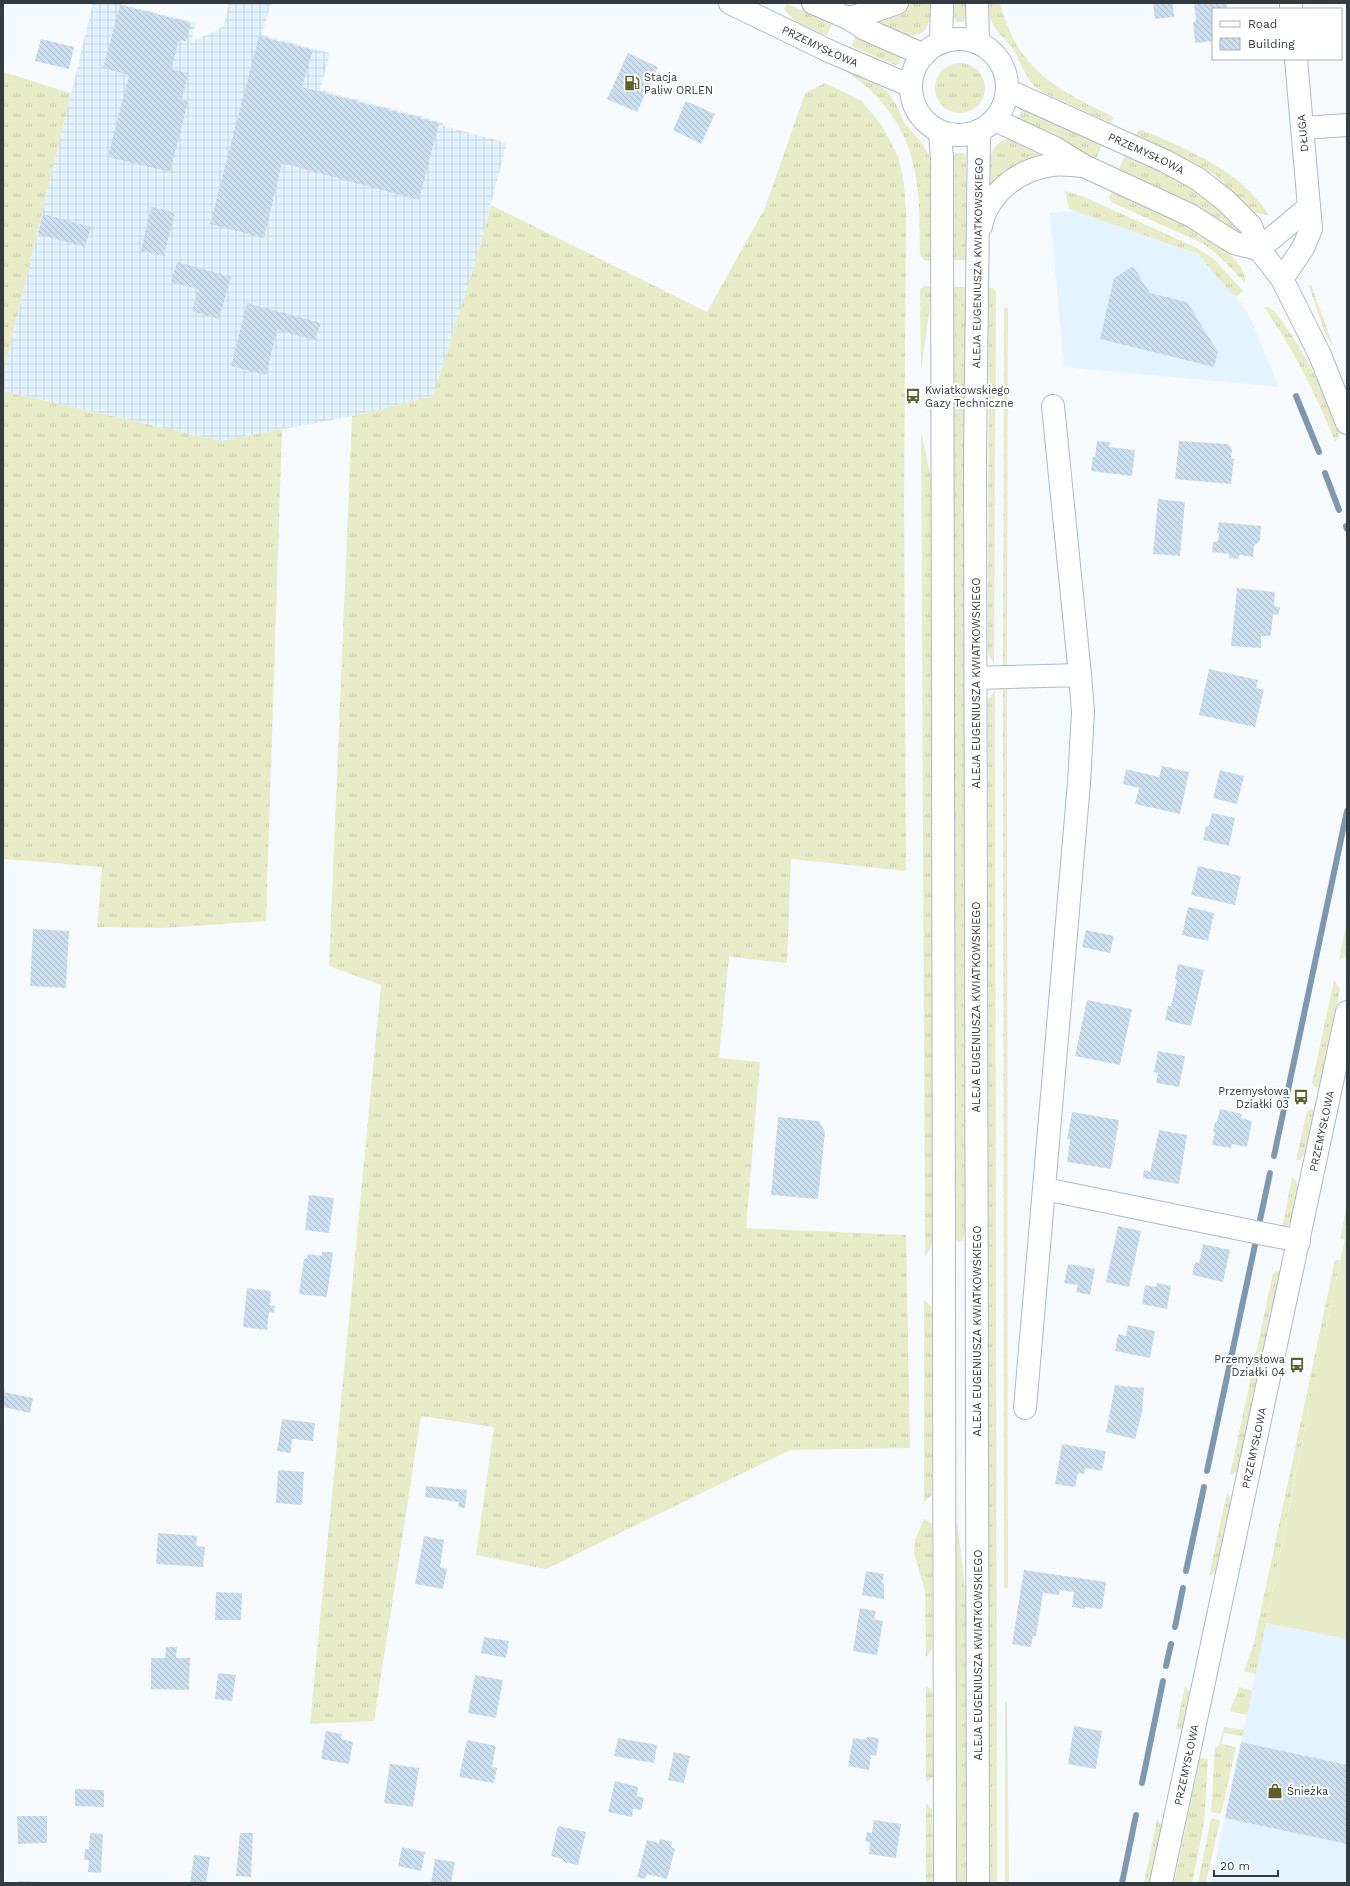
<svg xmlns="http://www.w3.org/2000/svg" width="1350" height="1886" font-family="'Work Sans',sans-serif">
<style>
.built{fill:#e3f3ff}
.industrial{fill:url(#industrial-grid)}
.grass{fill:url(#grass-tufts)}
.garden{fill:#e8ebc8}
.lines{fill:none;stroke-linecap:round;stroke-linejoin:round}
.stream{stroke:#7e99af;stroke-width:6}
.building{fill:url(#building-back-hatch)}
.minor-casing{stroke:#a8bbc9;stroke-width:24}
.minor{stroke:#fff;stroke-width:22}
.labels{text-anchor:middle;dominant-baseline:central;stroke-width:4;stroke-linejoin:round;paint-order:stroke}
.street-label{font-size:11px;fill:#333a40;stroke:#fff}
.poi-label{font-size:11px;fill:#333a40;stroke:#fff;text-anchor:start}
</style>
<defs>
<pattern id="industrial-grid" width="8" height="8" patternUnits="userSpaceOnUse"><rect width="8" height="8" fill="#e3f3ff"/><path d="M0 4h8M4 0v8" fill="none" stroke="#c3d1dc"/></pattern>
<pattern id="grass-tufts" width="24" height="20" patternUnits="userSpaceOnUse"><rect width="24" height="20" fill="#e8ebc8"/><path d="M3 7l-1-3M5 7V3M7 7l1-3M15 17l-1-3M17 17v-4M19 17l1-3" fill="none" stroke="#c7caad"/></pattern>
<pattern id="building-back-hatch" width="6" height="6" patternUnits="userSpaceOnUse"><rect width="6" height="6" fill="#cbdeed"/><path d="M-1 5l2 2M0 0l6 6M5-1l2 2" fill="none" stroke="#afbfcc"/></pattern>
</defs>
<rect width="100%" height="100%" fill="#f6fafd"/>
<path class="built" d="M 1082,210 L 1196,254 L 1219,270 L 1249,315 L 1279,387 L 1064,367 L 1050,213 Z
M 1266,1623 L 1347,1639 L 1347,1883 L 1211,1883 Z"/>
<path class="industrial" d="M 93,3 L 117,3 L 196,23 L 191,42 L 218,30 L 224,25 L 229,3 L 271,3 L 262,35 L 330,53 L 320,90 L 442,122 L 444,126 L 507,143 L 477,256 L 433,396 L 352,416 L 221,441 L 3,391 L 3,375 Z"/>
<path class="grass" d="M 913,3 L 931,3 C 931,53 900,33 870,20 L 895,13 Z
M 954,3 L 966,3 L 966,17 L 963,22 L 957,22 L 954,18 Z
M 989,3 L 1000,3 C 1017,68 1055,89 1112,116 L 1113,118 L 1111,123 L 1042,92 C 1024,81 1022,61 1011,46 C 1005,38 997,33 993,24 C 989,17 989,11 989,3 Z
M 788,4 L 832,24 L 827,36 L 798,23 L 793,19 L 784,9 L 785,5 Z
M 856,34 L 902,57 L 898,64 L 895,65 L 851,46 Z
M935 88a25 25 0 1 1 50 0a25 25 0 1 1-50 0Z
M 843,69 L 876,84 L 886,90 L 897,106 L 905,124 L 921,142 L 929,155 L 931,177 L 930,261 L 924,260 L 920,254 C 920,191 920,139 872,92 C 863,83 852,76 843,69 Z
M 3,72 L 71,93 L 3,375 Z
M 825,83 L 862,101 L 882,126 L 898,156 L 904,183 L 906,213 L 904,502 L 906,871 L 791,859 L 787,963 L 729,957 L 719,1058 L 760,1062 L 746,1228 L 906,1235 L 910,1448 L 790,1450 L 546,1569 L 476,1555 L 494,1427 L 421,1416 L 374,1721 L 310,1724 L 381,985 L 329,966 L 352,416 L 433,396 L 477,256 L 491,205 L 707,312 L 765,208 L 805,93 Z
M 1026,110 L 1102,145 L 1096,158 L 1020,124 L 1018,118 L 1021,112 Z
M 1139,130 L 1143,130 C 1190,151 1240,170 1269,215 L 1260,214 L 1249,210 L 1216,175 L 1136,135 Z
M 1010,138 L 1049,154 L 990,187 C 986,169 988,142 1010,138 Z
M 956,153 L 963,153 L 966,156 L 966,260 L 954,260 L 954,157 Z
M 1125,156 C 1154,168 1186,181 1210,201 C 1222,211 1233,222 1245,232 L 1243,236 L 1200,207 L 1119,169 Z
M 1065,191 L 1082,196 L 1195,247 L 1214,259 L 1243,291 L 1237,296 L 1231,293 L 1198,254 L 1069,209 Z
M 1112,191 C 1140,204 1250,246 1245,283 L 1218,255 L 1204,244 L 1111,202 L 1109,197 Z
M 1311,285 L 1333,345 C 1324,338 1314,299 1309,286 Z
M 924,286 L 930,286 L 931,299 L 921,371 L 920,289 Z
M 953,287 L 966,287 L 966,1226 L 963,1239 L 960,1242 L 955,1240 Z
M 989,288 L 993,288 L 996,291 L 994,664 L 988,654 Z
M 1264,307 L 1269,307 C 1289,321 1332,405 1339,430 C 1340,434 1337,438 1335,442 C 1315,391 1294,351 1264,307 Z
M 1004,308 L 1008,308 L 1007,669 L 1003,669 Z
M 3,391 L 221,441 L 282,429 L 266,921 L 162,928 L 97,927 L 102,867 L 3,859 Z
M 921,432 L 931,478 L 932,1241 L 931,1247 L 925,1256 Z
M 1007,685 L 1008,1588 L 1004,1588 L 1003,686 Z
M 995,690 L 997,1883 L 989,1883 L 988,700 Z
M 1347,920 L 1347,952 L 1345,957 L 1339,960 Z
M 1334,980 L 1340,989 L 1319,1088 L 1315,1087 L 1312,1083 Z
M 1311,1109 L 1314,1110 L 1304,1155 L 1300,1160 L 1296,1160 L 1307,1111 Z
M 1292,1177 C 1304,1185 1293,1210 1291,1221 L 1288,1226 L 1282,1228 Z
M 1347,1204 L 1347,1229 L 1345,1240 L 1340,1239 Z
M 1335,1260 L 1340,1260 L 1294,1481 L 1256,1674 L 1244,1671 L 1254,1643 Z
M 1277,1271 L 1280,1271 L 1238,1469 L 1235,1473 L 1230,1475 L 1273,1273 Z
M 924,1300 L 931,1306 L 932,1314 L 932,1495 L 924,1502 Z
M 1227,1492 L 1231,1501 L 1217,1569 L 1213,1574 L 1209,1576 Z
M 924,1519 L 932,1524 L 932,1649 L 926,1657 L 925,1591 L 914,1553 L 915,1540 Z
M 956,1522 L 958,1527 L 967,1608 L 968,1883 L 955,1883 L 954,1524 Z
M 926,1686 L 932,1691 L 933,1777 L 926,1782 Z
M 1185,1686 L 1190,1692 L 1190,1697 L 1183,1730 L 1176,1729 Z
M 1239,1687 L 1252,1691 L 1247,1715 L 1230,1711 Z
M 1005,1702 L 1007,1702 L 1009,1883 L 1005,1883 Z
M 1224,1727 L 1244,1730 L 1243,1736 L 1224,1733 L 1221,1744 L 1236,1747 L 1221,1814 L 1211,1812 L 1215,1747 L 1219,1746 Z
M 1200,1758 L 1208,1759 L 1204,1824 L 1192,1883 L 1174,1883 Z
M 926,1803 L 932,1810 L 933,1883 L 926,1883 Z
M 1211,1818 L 1220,1820 L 1206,1883 L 1198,1883 Z
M 1157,1819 L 1162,1825 L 1151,1883 L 1144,1883 Z"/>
<path class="garden" d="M 1347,1229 L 1347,1639 L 1266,1623 L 1315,1379 Z"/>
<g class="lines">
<path class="stream" d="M 1296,396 L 1319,452
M 1325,473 L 1339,510
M 1346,526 L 1347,529
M 1274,1156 L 1347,811
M 1260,1220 L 1270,1173
M 1207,1471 L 1255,1245
M 1186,1571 L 1204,1487
M 1175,1627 L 1183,1588
M 1166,1666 L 1171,1644
M 1142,1783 L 1163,1681
M 1122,1883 L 1136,1815"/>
</g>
<path class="building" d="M 1153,3 L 1173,3 L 1174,17 L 1155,19 Z
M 1194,3 L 1227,3 L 1227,9 L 1213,9 L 1213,41 L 1195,43 L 1193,22 L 1196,21 Z
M 120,5 L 191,23 L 186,41 L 179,40 L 171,69 L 188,73 L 182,100 L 188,102 L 170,172 L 108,157 L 129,75 L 103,68 Z
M 259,36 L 313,50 L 302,87 L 439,123 L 419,200 L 282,163 L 264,238 L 210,224 Z
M 41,39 L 74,47 L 69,69 L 35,61 Z
M 628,53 L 658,67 L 637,112 L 607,99 Z
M 686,101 L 715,114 L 701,144 L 673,130 Z
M 151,207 L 175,212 L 164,256 L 141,251 Z
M 43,214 L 91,227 L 85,247 L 38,234 Z
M 177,262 L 231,277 L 219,319 L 192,311 L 198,289 L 171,282 Z
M 1133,266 L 1150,293 L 1187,302 L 1218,352 L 1214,367 L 1100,339 L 1114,278 Z
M 247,303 L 321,323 L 315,340 L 277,330 L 266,375 L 231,366 Z
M 1097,441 L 1110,442 L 1109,447 L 1135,450 L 1132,476 L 1091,471 L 1093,457 L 1095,457 Z
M 1179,441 L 1228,444 L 1232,449 L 1231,458 L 1234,459 L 1231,484 L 1175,479 Z
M 1158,499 L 1185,502 L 1180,556 L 1153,554 Z
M 1219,522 L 1261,526 L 1260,541 L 1254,546 L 1253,557 L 1239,555 L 1239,559 L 1229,558 L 1229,554 L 1212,552 L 1213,542 L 1218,541 L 1219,534 L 1217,533 Z
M 1237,588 L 1275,592 L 1274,605 L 1280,608 L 1278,615 L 1273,614 L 1271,636 L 1261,636 L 1261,648 L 1231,646 Z
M 1209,669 L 1258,680 L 1256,688 L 1264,690 L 1255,727 L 1199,715 Z
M 1162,766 L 1189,772 L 1180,814 L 1135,804 L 1139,788 L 1123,784 L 1126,769 L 1159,777 Z
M 1220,770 L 1244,776 L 1237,804 L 1213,798 Z
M 1212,813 L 1235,818 L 1229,846 L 1203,840 L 1206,826 L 1209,826 Z
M 1198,866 L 1241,876 L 1235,905 L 1191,895 Z
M 1188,907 L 1214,913 L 1208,941 L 1182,935 Z
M 33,929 L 69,931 L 66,988 L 30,986 Z
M 1086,930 L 1114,936 L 1110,953 L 1082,947 Z
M 1178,964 L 1204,970 L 1191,1026 L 1165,1020 L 1168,1006 L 1171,1006 L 1177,980 L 1175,979 Z
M 1087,1000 L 1132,1009 L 1120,1065 L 1075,1056 Z
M 1158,1051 L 1185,1056 L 1179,1087 L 1156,1083 L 1158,1073 L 1154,1072 Z
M 1220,1109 L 1242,1114 L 1241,1118 L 1252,1121 L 1247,1147 L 1232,1144 L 1231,1148 L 1212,1145 L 1215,1132 L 1213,1131 L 1215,1122 L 1217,1122 Z
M 1072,1112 L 1119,1120 L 1111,1169 L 1067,1162 L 1070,1140 L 1067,1139 Z
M 778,1117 L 819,1121 L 825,1132 L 818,1199 L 771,1195 Z
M 1159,1130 L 1187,1135 L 1179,1184 L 1143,1178 L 1144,1170 L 1150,1172 Z
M 309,1195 L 334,1198 L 329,1233 L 305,1230 Z
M 1118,1226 L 1141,1231 L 1129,1287 L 1106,1282 Z
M 1203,1244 L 1230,1250 L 1223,1282 L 1192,1275 L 1195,1262 L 1199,1263 Z
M 322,1252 L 333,1252 L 327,1297 L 299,1294 L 304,1259 L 307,1258 L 308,1254 L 322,1256 Z
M 1068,1264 L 1095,1269 L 1090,1295 L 1076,1292 L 1078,1285 L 1064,1283 Z
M 1157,1283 L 1171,1286 L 1167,1309 L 1142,1304 L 1145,1285 L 1156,1287 Z
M 247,1288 L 271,1291 L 270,1305 L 275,1306 L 274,1313 L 269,1312 L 267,1330 L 243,1327 Z
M 1128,1325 L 1155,1331 L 1150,1358 L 1115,1351 L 1118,1334 L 1126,1336 Z
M 1115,1385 L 1144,1388 L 1142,1412 L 1135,1439 L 1106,1432 Z
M 3,1388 L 5,1389 L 4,1392 L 33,1398 L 30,1413 L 3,1407 Z
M 282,1419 L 315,1423 L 313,1441 L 292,1439 L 291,1453 L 277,1451 Z
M 1062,1444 L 1106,1451 L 1102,1471 L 1085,1468 L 1084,1474 L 1078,1473 L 1075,1487 L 1055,1484 Z
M 278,1470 L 304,1472 L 302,1505 L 276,1503 Z
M 426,1486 L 467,1490 L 465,1508 L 458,1507 L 459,1502 L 425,1497 Z
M 158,1533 L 197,1536 L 196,1546 L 205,1547 L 203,1567 L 156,1564 Z
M 424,1536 L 444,1540 L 440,1567 L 447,1569 L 443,1589 L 415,1584 Z
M 1024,1570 L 1106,1582 L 1102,1609 L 1085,1607 L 1085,1609 L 1072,1607 L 1074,1592 L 1060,1590 L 1059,1595 L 1043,1593 L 1036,1636 L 1033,1636 L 1031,1647 L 1012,1644 Z
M 866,1571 L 884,1574 L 882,1583 L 884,1583 L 884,1599 L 862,1595 Z
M 216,1592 L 242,1593 L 241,1620 L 215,1620 Z
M 860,1608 L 876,1611 L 874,1619 L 883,1621 L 877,1655 L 853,1651 Z
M 484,1637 L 509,1641 L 506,1658 L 481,1653 Z
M 166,1647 L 177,1647 L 176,1658 L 190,1658 L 189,1690 L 151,1689 L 151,1658 L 165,1658 Z
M 218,1673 L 236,1675 L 232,1701 L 215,1699 Z
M 475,1675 L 503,1680 L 496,1718 L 468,1713 Z
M 1074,1726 L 1102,1731 L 1096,1769 L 1068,1764 Z
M 326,1731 L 342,1734 L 341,1739 L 353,1742 L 349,1764 L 321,1759 Z
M 867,1737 L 879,1738 L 876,1756 L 871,1755 L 869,1770 L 848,1766 L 853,1738 L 867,1740 Z
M 618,1738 L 657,1745 L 654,1763 L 614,1756 Z
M 467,1740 L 496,1746 L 492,1767 L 497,1768 L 494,1783 L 459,1777 Z
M 1241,1742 L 1347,1765 L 1347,1844 L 1225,1818 Z
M 674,1752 L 690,1756 L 684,1783 L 668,1780 Z
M 390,1764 L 419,1768 L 413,1807 L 384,1803 Z
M 615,1781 L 638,1787 L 637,1796 L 644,1798 L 641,1810 L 633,1809 L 632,1817 L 608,1812 Z
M 75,1789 L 104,1790 L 104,1807 L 75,1806 Z
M 17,1816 L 47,1816 L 47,1843 L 18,1844 Z
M 874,1820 L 901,1824 L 896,1858 L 869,1854 L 870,1842 L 865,1841 L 867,1832 L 872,1833 Z
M 558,1826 L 586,1832 L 578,1865 L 563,1862 L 563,1859 L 551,1856 Z
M 90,1833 L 103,1834 L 101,1873 L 88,1872 L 89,1860 L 84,1860 L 85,1849 L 89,1849 Z
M 240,1833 L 253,1833 L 251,1877 L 236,1876 Z
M 660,1839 L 672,1842 L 671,1847 L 675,1849 L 667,1879 L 647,1874 L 645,1879 L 637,1877 L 647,1840 L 659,1843 Z
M 402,1847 L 425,1852 L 421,1871 L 398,1866 Z
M 194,1855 L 210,1857 L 206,1883 L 190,1883 Z
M 435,1859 L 455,1862 L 451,1883 L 431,1883 Z
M 18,1881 L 42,1882 L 42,1883 L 18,1883 Z"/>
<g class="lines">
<defs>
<g id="minor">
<path id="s1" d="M 730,3 L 831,52 L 911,86"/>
<path d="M 813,3 L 848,18 L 865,29 L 924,55"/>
<path d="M 977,3 L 978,43"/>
<path d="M 1291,3 L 1291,9"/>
<path d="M 848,18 L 874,11 L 897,3"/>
<circle cx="959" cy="87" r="48"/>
<path d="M 941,43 L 942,3"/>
<path id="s2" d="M 1007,90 L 1165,161 L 1198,179 L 1226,201 L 1251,226 L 1259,249 L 1282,279 L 1320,355 L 1347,423"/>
<path d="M 995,120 L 1055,148 L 1084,166 L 1190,215 L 1234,243 L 1259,249"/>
<path d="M 1303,128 L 1347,125"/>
<path d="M 940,132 L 942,158 L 945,1883"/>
<path d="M 981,226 C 988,193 1019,169 1052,165 C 1062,163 1074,166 1084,166"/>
<path d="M 1259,249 L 1309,207"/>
<path d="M 1282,279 L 1303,248 L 1311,229 L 1296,59"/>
<path d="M 1053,406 L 1080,675"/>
<path d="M 976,678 L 1080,675 L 1083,712 L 1079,783 L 1025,1408"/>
<path d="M 1045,1189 L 1299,1241"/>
<path id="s3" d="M 978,1883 L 975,457 L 979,131"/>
<path id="s4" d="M 1161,1883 L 1347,1012"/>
</g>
</defs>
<use href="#minor" class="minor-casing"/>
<use href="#minor" class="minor"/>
</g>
<defs>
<symbol id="fuel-bare" viewBox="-9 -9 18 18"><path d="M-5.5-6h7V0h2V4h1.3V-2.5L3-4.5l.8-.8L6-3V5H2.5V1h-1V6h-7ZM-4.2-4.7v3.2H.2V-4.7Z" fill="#5e612e" stroke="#fff" stroke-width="2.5" paint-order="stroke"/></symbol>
<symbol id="bus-bare" viewBox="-9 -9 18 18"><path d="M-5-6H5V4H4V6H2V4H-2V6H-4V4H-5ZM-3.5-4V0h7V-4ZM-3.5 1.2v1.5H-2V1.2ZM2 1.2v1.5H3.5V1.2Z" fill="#5e612e" stroke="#fff" stroke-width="2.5" paint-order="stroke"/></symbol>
<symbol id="shop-bare" viewBox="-9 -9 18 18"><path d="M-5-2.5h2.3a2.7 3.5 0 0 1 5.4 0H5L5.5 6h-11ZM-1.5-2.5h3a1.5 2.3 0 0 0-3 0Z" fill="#5e612e" stroke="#fff" stroke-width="2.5" paint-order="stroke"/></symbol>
</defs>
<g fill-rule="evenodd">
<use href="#fuel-bare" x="621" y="72" width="22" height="22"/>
<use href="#bus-bare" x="902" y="385" width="22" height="22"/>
<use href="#bus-bare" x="1290" y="1086" width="22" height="22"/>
<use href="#bus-bare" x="1286" y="1354" width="22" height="22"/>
<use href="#shop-bare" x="1264" y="1780" width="22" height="22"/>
</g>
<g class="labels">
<g class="street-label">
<text stroke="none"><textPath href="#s1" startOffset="100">PRZEMYSŁOWA</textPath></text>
<text transform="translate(1303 133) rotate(-95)">DŁUGA</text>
<text stroke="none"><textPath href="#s2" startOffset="153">PRZEMYSŁOWA</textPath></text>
<text stroke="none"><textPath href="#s3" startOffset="1620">ALEJA EUGENIUSZA KWIATKOWSKIEGO</textPath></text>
<text transform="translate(976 683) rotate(-90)">ALEJA EUGENIUSZA KWIATKOWSKIEGO</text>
<text transform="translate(976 1007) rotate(-90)">ALEJA EUGENIUSZA KWIATKOWSKIEGO</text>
<text stroke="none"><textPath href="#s4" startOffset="769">PRZEMYSŁOWA</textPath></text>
<text transform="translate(977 1331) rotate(-90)">ALEJA EUGENIUSZA KWIATKOWSKIEGO</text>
<text stroke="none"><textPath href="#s4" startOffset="445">PRZEMYSŁOWA</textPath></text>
<text transform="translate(978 1655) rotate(-90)">ALEJA EUGENIUSZA KWIATKOWSKIEGO</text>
<text stroke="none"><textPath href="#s4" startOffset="121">PRZEMYSŁOWA</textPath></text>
</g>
<g class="poi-label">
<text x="644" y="77">Stacja<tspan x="644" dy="13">Paliw ORLEN</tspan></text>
<text x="925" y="390">Kwiatkowskiego<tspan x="925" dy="13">Gazy Techniczne</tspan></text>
<text x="1289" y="1091" text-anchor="end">Przemysłowa<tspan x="1289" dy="13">Działki 03</tspan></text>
<text x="1285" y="1359" text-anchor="end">Przemysłowa<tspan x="1285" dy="13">Działki 04</tspan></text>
<text x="1287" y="1791">Śnieżka</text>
</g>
</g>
<rect width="1350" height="1886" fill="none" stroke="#333a40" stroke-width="8"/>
<rect x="1212" y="8" width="130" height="52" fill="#ffffff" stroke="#adb0b3"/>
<rect x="1220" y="21" width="20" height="6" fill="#ffffff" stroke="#adb0b3"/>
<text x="1248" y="28" font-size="12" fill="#333a40">Road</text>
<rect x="1220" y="38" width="20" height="12" fill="url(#building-back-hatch)" stroke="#adb0b3"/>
<text x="1248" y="48" font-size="12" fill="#333a40">Building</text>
<path d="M1214 1870v6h64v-6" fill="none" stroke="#333a40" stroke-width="2"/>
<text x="1220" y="1870" font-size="12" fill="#333a40" stroke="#ffffff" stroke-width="3" paint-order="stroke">20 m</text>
</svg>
